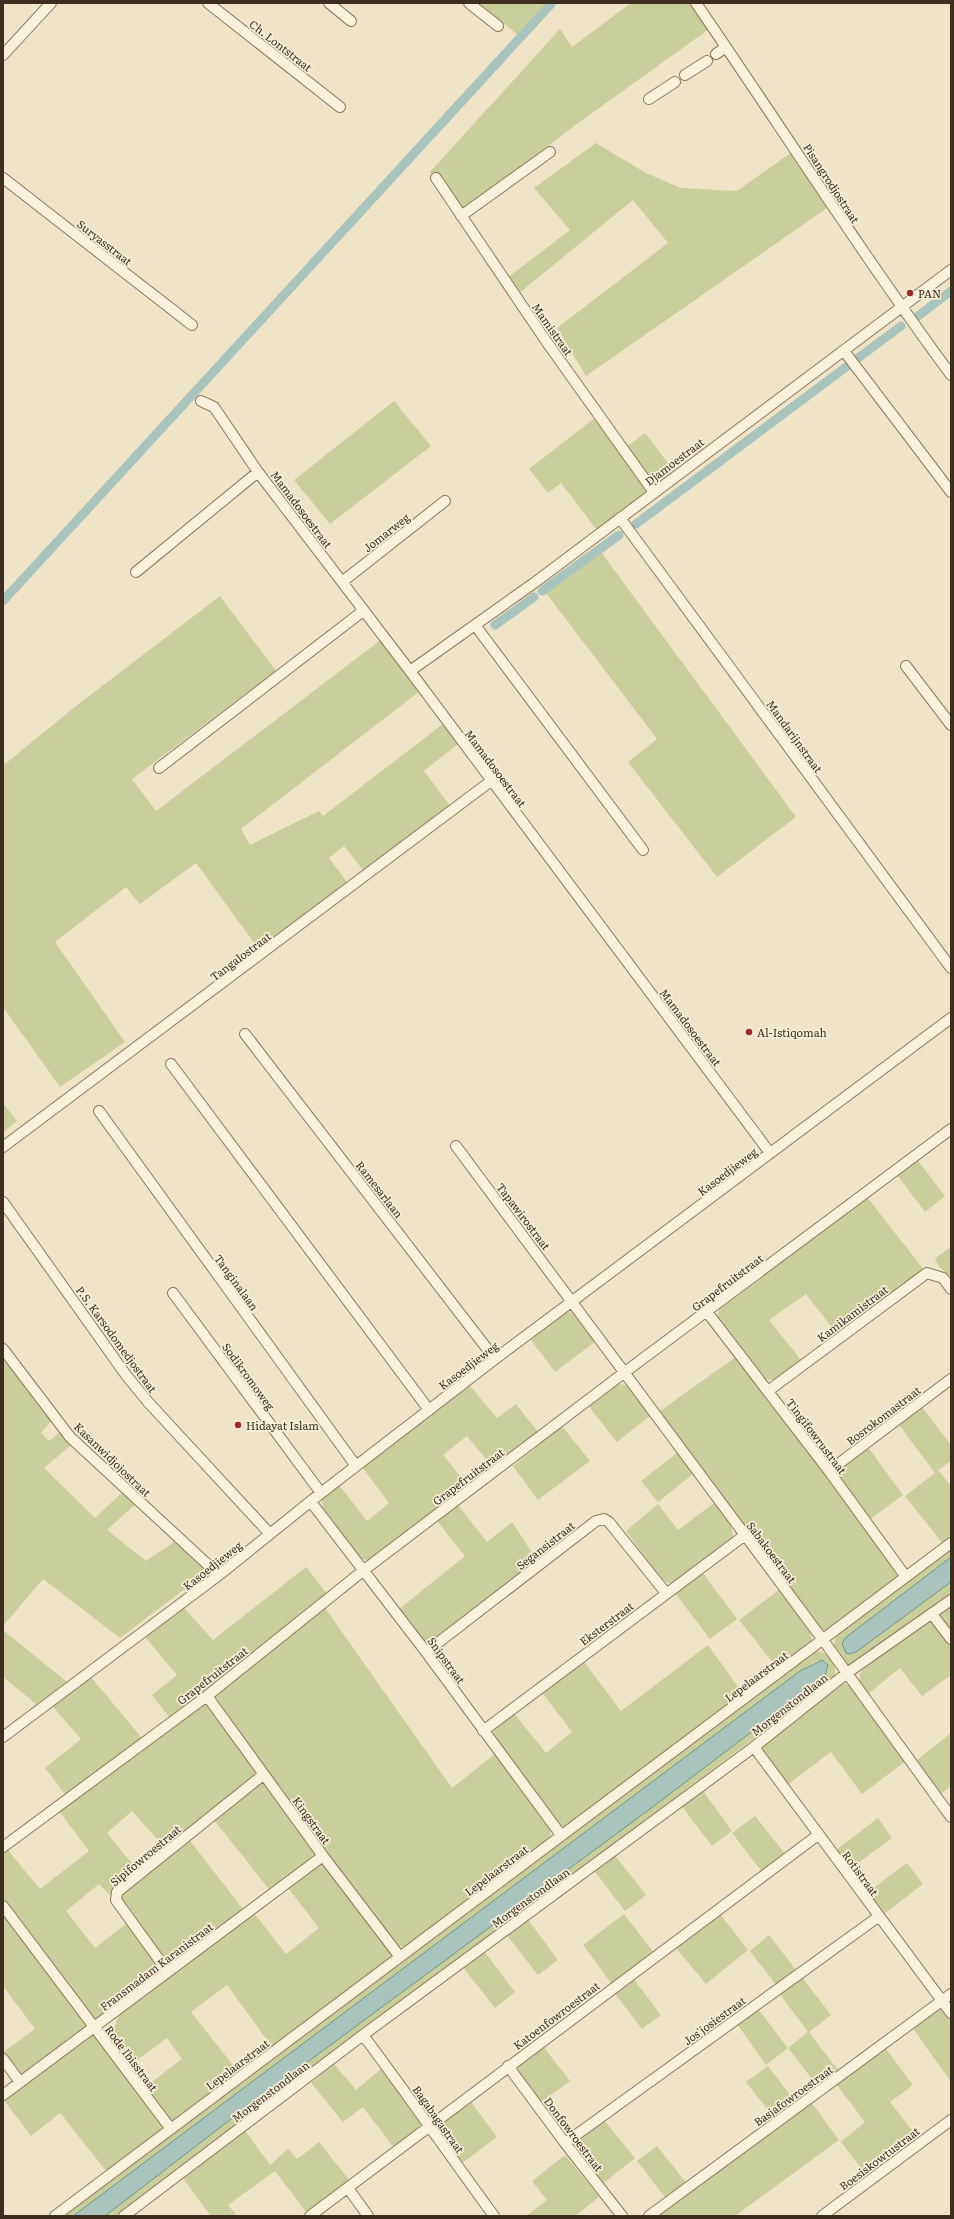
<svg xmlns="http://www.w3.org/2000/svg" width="954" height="2219" font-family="Literata,serif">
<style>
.green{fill:#c9cf9b}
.water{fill:#a9c4bc;stroke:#6f938a}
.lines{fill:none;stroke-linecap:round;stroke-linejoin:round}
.canal{stroke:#a9c4bc;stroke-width:9}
.minor-casing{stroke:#8d765c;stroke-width:12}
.minor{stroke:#faf1dc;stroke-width:10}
.poi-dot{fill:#9e2a2b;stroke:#f7eed8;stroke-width:1.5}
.labels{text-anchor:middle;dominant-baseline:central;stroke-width:3.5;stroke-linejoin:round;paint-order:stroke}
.street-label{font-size:11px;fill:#3d2e20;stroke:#f7eed8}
.poi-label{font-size:11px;fill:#3d2e20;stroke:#f7eed8;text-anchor:start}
</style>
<rect width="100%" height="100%" fill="#f0e4c8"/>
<path class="green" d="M 478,3 L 547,3 L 518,35 Z
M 631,3 L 696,3 L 712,27 L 581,121 L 461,211 L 440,175 L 429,173 L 560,29 L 572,47 Z
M 596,143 L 646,173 L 681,188 L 737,191 L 792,152 L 827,208 L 586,376 L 557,328 L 668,243 L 633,200 L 518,294 L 507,278 L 570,230 L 534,188 Z
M 394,401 L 431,446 L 330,524 L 294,480 Z
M 596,417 L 647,490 L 646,494 L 597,530 L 561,483 L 548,493 L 529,469 Z
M 645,433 L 674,471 L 654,484 L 650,481 L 625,448 Z
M 601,552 L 796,817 L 717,877 L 628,762 L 657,739 L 546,593 Z
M 220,596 L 276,671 L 132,779 L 156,811 L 382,639 L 420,691 L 241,829 L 250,845 L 319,811 L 323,816 L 443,724 L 458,744 L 424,771 L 451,807 L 364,871 L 344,846 L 329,858 L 348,883 L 260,951 L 196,863 L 140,904 L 126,887 L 55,942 L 125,1042 L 60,1087 L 3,1007 L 3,761 L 5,764 L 76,706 Z
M 3,1103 L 17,1121 L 3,1132 Z
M 918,1161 L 945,1196 L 925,1212 L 898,1176 Z
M 867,1197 L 924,1270 L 837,1334 L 806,1294 L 769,1320 L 801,1360 C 790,1369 777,1385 762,1378 L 717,1320 L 719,1309 Z
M 951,1247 L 951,1280 C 945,1271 938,1268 935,1258 Z
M 571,1312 L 575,1314 L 595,1342 L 555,1372 L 531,1340 L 566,1313 Z
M 3,1356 L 52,1420 L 41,1433 L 49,1441 L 60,1432 L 72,1444 L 44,1468 L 95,1518 L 124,1491 L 137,1503 L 107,1530 L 146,1561 L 177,1540 L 210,1570 L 120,1638 L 43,1579 L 3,1626 Z
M 737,1356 L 896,1567 L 899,1575 L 894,1582 L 831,1630 L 823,1630 L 817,1625 L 660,1411 Z
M 622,1384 L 627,1386 L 650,1416 L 617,1442 L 589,1407 L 617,1385 Z
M 470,1386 L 497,1418 L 516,1404 L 538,1432 L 491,1465 L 467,1436 L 443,1455 L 468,1486 L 369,1560 L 361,1559 L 323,1508 L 322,1498 L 339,1485 L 367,1521 L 389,1503 L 362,1467 Z
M 922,1407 L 951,1445 L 951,1461 L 938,1470 L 951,1486 L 951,1538 L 943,1544 L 905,1496 L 935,1473 L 899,1425 Z
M 562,1426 L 590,1461 L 538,1500 L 513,1466 Z
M 867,1446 L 903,1495 L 869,1520 L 836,1476 L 836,1471 Z
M 677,1453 L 693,1474 L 658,1502 L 641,1481 Z
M 714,1503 C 722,1513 736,1526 732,1539 L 676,1582 L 669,1583 L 662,1580 L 626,1531 L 658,1504 L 678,1530 Z
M 458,1505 L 487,1542 L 512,1522 L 537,1560 L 432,1640 L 425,1642 L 419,1637 L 399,1609 L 465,1556 L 437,1521 Z
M 951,1547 L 951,1557 L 845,1638 L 856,1652 L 951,1582 L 951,1595 L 892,1640 L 853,1665 L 848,1665 L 834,1645 L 836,1635 Z
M 306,1567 L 328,1595 L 169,1717 L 152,1695 L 177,1675 L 145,1637 L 184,1608 L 213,1640 Z
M 702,1572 L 737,1619 L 710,1639 L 675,1593 Z
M 779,1590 L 810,1631 L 812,1642 L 777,1668 L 739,1620 Z
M 951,1603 L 951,1632 L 940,1618 L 941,1611 Z
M 325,1608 L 452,1788 L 495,1754 L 549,1827 L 551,1833 L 549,1839 L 407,1948 L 397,1945 L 215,1702 L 215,1696 Z
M 927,1622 L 933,1622 L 951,1644 L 951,1675 L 922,1696 L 900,1668 L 868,1694 L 859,1681 L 861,1671 Z
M 3,1630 L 67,1682 L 36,1704 L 3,1677 Z
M 708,1645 L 744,1695 L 570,1825 L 564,1827 L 558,1825 C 544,1806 495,1749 493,1728 L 513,1712 L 546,1753 L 572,1732 L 541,1691 L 582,1659 L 621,1711 Z
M 817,1651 C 829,1653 837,1664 835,1675 L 829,1682 L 119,2216 L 105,2216 L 248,2106 L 654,1806 L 825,1676 L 828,1670 L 825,1662 L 817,1661 L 800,1671 L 73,2216 L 60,2216 L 804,1657 Z
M 90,1676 L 142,1738 L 65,1794 L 45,1768 L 81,1739 L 52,1706 Z
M 840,1683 L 848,1684 L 854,1690 L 906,1761 L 862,1794 L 831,1752 L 787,1785 L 761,1749 L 761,1744 Z
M 203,1704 L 208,1705 L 257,1772 L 256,1777 L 166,1849 L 132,1811 L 107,1833 L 138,1871 L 110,1895 L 99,1884 L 66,1911 L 95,1948 L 127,1923 L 161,1967 L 161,1972 L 101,2019 L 95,2019 L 90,2016 L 3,1899 L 3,1852 L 7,1849 L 40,1889 L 89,1851 L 59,1811 Z
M 951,1733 L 951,1786 L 941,1794 L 917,1760 Z
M 259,1782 L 268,1784 L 317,1854 L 315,1859 L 272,1893 L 214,1820 Z
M 701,1788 L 732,1831 L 712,1846 L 680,1804 Z
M 755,1816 L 786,1855 L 763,1873 L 732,1833 Z
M 878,1818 L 892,1838 L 850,1869 L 836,1850 Z
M 187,1837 L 246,1913 L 174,1963 L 169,1963 L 121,1900 L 122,1889 Z
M 613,1853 L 646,1895 L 625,1911 L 593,1869 Z
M 907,1863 L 923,1884 L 880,1917 L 864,1895 Z
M 323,1864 L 392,1955 L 389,1961 L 273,2048 L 227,1985 L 191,2012 L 239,2073 L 177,2120 L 171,2121 L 145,2087 L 182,2059 L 167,2038 L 129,2066 L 111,2044 L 115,2025 L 121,2010 L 254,1913 L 286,1954 L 319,1928 L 288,1888 L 316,1866 Z
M 3,1912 L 87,2023 L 86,2031 L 21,2075 L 15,2072 L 3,2052 L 35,2029 L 3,1986 Z
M 624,1914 L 654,1953 L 611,1983 L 583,1945 Z
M 720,1914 L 748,1950 L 706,1984 L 676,1948 Z
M 526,1917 L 558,1960 L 538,1975 L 505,1933 Z
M 769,1935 L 797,1971 L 777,1986 L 750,1951 Z
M 483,1950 L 515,1992 L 495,2008 L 462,1966 Z
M 801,1976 L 831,2015 L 809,2032 L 840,2073 L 819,2088 L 788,2048 L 766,2065 L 737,2024 L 758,2009 L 788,2048 L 808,2032 L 779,1993 Z
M 632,1977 L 661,2015 L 642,2029 L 613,1991 Z
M 939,2010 L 943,2010 L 951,2017 L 951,2082 L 912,2027 L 933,2012 Z
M 92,2035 L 97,2036 L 161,2121 L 163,2127 L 161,2133 L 107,2172 L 60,2113 L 31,2136 L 3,2099 L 86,2036 Z
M 542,2045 L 570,2081 L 540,2103 L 517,2070 L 518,2065 Z
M 885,2048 L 913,2085 L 890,2102 L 919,2139 L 867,2176 L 841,2142 L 865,2122 L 836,2084 Z
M 334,2064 L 356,2090 L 381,2069 L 420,2121 C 425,2134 404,2142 395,2149 L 363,2107 L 343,2122 L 311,2083 Z
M 768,2066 L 797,2104 L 775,2119 L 746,2082 Z
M 471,2102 L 497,2137 L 461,2164 L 437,2128 L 438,2125 Z
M 811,2102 L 839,2140 L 735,2216 L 656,2216 Z
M 603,2119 L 635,2158 L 601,2185 L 575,2152 L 576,2141 Z
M 244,2129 L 270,2165 L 288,2149 L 297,2159 L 319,2142 L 350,2181 L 306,2212 L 275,2171 L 228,2205 L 237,2216 L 211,2216 L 182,2177 Z
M 657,2146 L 688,2185 L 667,2200 L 637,2161 Z
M 565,2155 L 599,2197 L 575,2216 L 526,2216 L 547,2200 L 532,2181 Z"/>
<path class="water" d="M 951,1557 L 951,1582 L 856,1652 L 850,1654 L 846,1653 L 842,1644 L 845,1638 Z
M 822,1660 L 828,1665 L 825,1676 L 654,1806 L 248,2106 L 105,2216 L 73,2216 L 800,1671 Z"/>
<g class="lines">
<path class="canal" d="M 918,316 L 951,291
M 636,524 L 901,326
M 542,591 L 619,535
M 3,601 L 552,3
M 495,625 L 534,597"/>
<defs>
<path id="minor" d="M 208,3 L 340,107
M 329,3 L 351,21
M 469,3 L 498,26
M 696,3 C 781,127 862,254 951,375
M 716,54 L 726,47
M 3,55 L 51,3
M 685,75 L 707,61
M 649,99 L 675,82
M 3,178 L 192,325
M 436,178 L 546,341 L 653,491
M 461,216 L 550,152
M 844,351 L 951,492
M 201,401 L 214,407 L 258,472 L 410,671 L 770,1153
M 620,518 L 951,968
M 136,572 L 258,472
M 342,582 L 445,501
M 475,625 L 643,850
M 906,666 L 951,725
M 410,671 L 534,583 L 951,270
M 159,768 L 363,611
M 245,1034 L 495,1359
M 171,1064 L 429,1410
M 99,1111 L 356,1466
M 456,1146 L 823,1640 L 951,1817
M 3,1147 L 491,781
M 3,1202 L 126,1375 L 148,1402 L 270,1534
M 173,1293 L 321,1493
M 707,1312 L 829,1471 L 906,1577
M 3,1349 L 70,1437 L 219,1575
M 768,1391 L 927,1273 L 943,1278 L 951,1289
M 829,1471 L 951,1379
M 311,1502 L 426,1652 L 561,1835
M 932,1614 L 951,1639
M 426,1652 L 596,1521 L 604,1519 L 609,1522 L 666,1593
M 207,1696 L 323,1856 L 400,1957
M 483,1731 L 745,1535
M 3,1737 L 219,1575 L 321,1493 L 495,1359 L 951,1018
M 754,1747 L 951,2013
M 3,1847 L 207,1696 L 364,1570 L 625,1372 L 951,1129
M 3,1906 L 171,2129
M 168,1972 L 116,1900 L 117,1892 L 263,1775
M 363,2035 C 408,2095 450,2156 494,2216
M 3,2059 L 20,2082
M 508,2066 L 565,2143 L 622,2216
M 3,2095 L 323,1856
M 565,2143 L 878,1917
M 348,2188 L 368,2216
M 55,2216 L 951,1543
M 124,2216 L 363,2035 L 754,1747 L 847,1673 L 951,1600
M 310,2216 L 818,1835
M 649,2216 L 951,1994
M 822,2216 L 951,2120"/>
</defs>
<use href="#minor" class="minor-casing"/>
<use href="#minor" class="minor"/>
</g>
<g class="poi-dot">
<circle cx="910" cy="293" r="4"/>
<circle cx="749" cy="1032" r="4"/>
<circle cx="238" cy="1425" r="4"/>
</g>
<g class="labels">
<g class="street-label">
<text transform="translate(281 45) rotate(38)">Ch. Lontstraat</text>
<text transform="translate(832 183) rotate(57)">Pisangrodjostraat</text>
<text transform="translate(105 242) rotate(38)">Suryasstraat</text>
<text transform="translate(553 329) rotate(55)">Mamistraat</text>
<text transform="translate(674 461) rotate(-37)">Djamoestraat</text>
<text transform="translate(302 509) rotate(53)">Mamadosoestraat</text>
<text transform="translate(386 532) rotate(-38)">Jomarweg</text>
<text transform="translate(795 736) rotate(54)">Mandarijnstraat</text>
<text transform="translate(496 768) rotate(53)">Mamadosoestraat</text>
<text transform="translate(240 956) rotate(-37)">Tangalostraat</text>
<text transform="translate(691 1027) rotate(53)">Mamadosoestraat</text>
<text transform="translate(727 1171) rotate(-37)">Kasoedjieweg</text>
<text transform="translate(380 1189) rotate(52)">Ramesarlaan</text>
<text transform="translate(524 1216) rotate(53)">Tapawirostraat</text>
<text transform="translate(237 1282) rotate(54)">Tanginalaan</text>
<text transform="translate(727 1282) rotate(-37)">Grapefruitstraat</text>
<text transform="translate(852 1313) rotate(-37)">Kamikamistraat</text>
<text transform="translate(117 1339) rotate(54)">P.S. Karsodomedjostraat</text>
<text transform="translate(468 1365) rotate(-37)">Kasoedjieweg</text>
<text transform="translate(249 1376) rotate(54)">Sodikromoweg</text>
<text transform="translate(883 1415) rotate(-37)">Bosrokomastraat</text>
<text transform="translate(817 1436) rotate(53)">Tingifowrustraat</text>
<text transform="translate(113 1459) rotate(44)">Kasanwidjojostraat</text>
<text transform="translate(468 1476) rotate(-37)">Grapefruitstraat</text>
<text transform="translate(545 1545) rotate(-38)">Segansistraat</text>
<text transform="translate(772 1552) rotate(53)">Sabakoestraat</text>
<text transform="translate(212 1565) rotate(-38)">Kasoedjieweg</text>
<text transform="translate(606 1623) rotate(-37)">Eksterstraat</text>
<text transform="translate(447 1660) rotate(54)">Snipstraat</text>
<text transform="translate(212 1675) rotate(-38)">Grapefruitstraat</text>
<text transform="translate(756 1676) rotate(-37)">Lepelaarstraat</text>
<text transform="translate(789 1704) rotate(-38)">Morgenstondlaan</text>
<text transform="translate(312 1820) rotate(54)">Kingstraat</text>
<text transform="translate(145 1855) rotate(-40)">Sipifowroestraat</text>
<text transform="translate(496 1870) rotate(-37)">Lepelaarstraat</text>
<text transform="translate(861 1873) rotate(54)">Rotistraat</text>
<text transform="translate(530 1897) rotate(-36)">Morgenstondlaan</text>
<text transform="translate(156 1966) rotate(-37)">Fransmadam Karanistraat</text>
<text transform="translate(556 2015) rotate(-37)">Katoenfowroestraat</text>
<text transform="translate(714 2020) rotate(-36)">Jos'josiestraat</text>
<text transform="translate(132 2058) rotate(53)">Rode Ibisstraat</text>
<text transform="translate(237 2064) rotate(-37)">Lepelaarstraat</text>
<text transform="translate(270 2091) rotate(-37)">Morgenstondlaan</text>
<text transform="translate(793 2095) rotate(-36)">Basjafowroestraat</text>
<text transform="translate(439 2119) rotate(55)">Bagabagastraat</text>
<text transform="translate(574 2134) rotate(53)">Donfowroestraat</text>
<text transform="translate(879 2158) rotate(-37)">Boesiskowtustraat</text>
</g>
<g class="poi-label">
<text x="918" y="293">PAN</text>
<text x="757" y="1032">Al-Istiqomah</text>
<text x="246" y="1425">Hidayat Islam</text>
</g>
</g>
<rect width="954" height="2219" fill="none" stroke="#3d2e20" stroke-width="8"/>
</svg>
